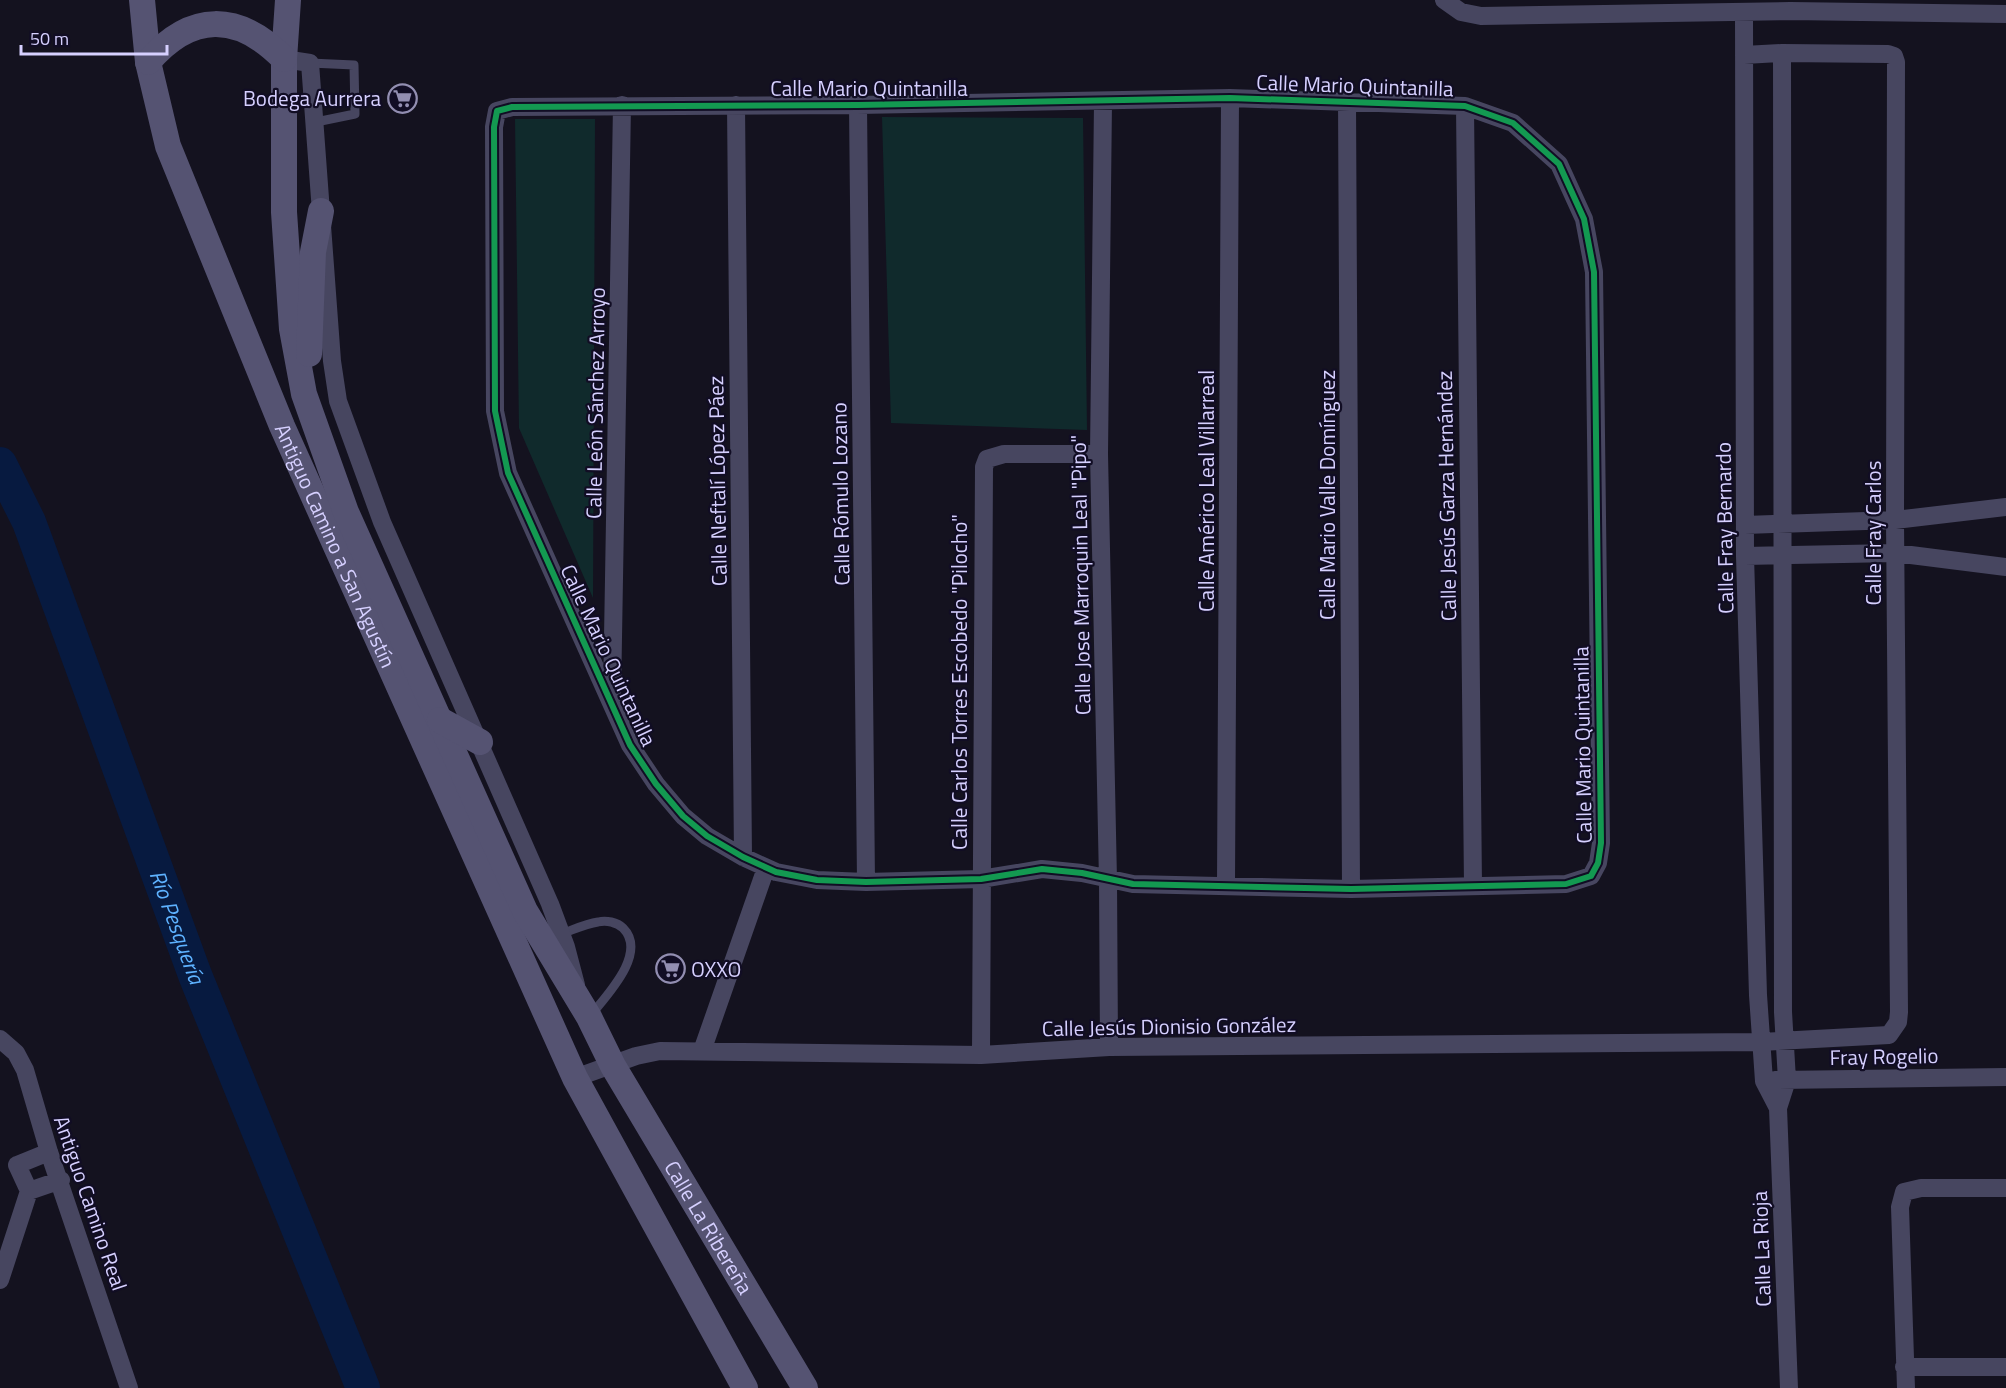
<svg xmlns="http://www.w3.org/2000/svg" width="2006" height="1388" font-family="'Titillium Web',sans-serif">
<style>
.green{fill:#102a2c}
.lines{fill:none;stroke-linecap:round;stroke-linejoin:round}
.river{stroke:#071a40;stroke-width:34}
.lane{stroke:#474660;stroke-width:9}
.street{stroke:#474660;stroke-width:18}
.secondary{stroke:#555372;stroke-width:26}
.cycleway-casing{stroke:#110d24;stroke-width:10}
.cycleway{stroke:#139951;stroke-width:6}
.labels{text-anchor:middle;dominant-baseline:central;stroke-width:4.5;stroke-linejoin:round;paint-order:stroke}
.street-label{font-size:21px;fill:#d6d0ff;stroke:#110d24}
.poi-label{font-size:21px;fill:#d6d0ff;stroke:#110d24;text-anchor:end}
.water-label{font-size:22px;font-style:italic;fill:#5eb2ff;stroke:#110d24}
</style>
<rect width="100%" height="100%" fill="#14121f"/>
<path class="green" d="M 882,117 L 1083,118 L 1087,430 L 891,423 Z
M 515,119 L 595,119 L 593,598 L 519,428 Z"/>
<g class="lines">
<path class="river" id="s1" d="M 0,464 L 29,522 L 195,975 L 363,1388"/>
<path class="lane" d="M 310,63 L 354,65 L 355,114 L 316,122
M 558,935 C 571,931 584,924 598,922 C 606,920 617,922 623,928 C 648,953 607,995 591,1015"/>
<path class="street" d="M 1444,0 L 1461,12 L 1481,16 L 1790,11 L 2006,14
M 1744,14 L 1745,556 L 1758,995 L 1764,1081 L 1778,1108
M 1782,53 L 1783,1012 L 1787,1080 L 1778,1108 L 1789,1388
M 284,59 L 310,63 L 332,361 L 338,401 L 382,522 L 550,904 L 566,947 L 576,985
M 1230,98 L 1465,106 L 1513,123 L 1559,164 L 1584,219 L 1594,272 L 1601,843 L 1598,863 L 1591,876 L 1566,884 L 1351,889 L 1133,884 L 1082,873 L 1042,869 L 981,879 L 866,882 L 817,880 L 776,872 L 743,857 L 707,836 L 683,816 L 656,784 L 630,745 L 508,473 L 495,411 L 494,127 L 497,111 L 512,107 L 858,105 Z
M 1347,100 L 1351,889
M 1103,102 L 1099,454 L 1108,880 L 1109,1047
M 736,105 L 743,857
M 858,105 L 866,882
M 1465,106 L 1473,886
M 1745,525 L 1895,520 L 2006,507
M 1745,556 L 1895,553 L 2006,567
M 612,697 L 622,105
M 1226,884 L 1230,98
M 0,1039 L 16,1053 L 25,1070 L 49,1152 L 129,1388
M 702,1051 L 766,868
M 981,1055 L 984,467 L 987,459 L 1004,454 L 1099,454
M 575,1078 L 636,1056 L 660,1051 L 981,1055 L 1109,1047 L 1760,1042 L 1889,1035 L 1898,1022 L 1899,1012 L 1895,520 L 1896,62 L 1894,56 L 1888,54 L 1782,53 L 1744,55
M 1775,1080 L 2006,1077
M 17,1165 L 49,1152
M 29,1191 L 61,1180
M 0,1280 L 29,1191 L 17,1165
M 1904,1367 L 2006,1367
M 1906,1388 L 1900,1207 L 1904,1192 L 1921,1188 L 2006,1188"/>
<g class="secondary">
<path id="s2" d="M 142,0 L 148,62 L 168,146 L 282,426 L 575,1078 L 745,1388"/>
<path id="s3" d="M 288,0 L 284,59 L 284,212 L 292,329 L 304,394 L 346,512 L 525,911 L 589,1017 L 613,1066 L 805,1388"/>
<path d="M 148,62 C 191,12 238,12 284,59"/>
<path d="M 309,354 L 313,252 L 321,211"/>
<path d="M 440,720 L 480,742"/>
</g>
<defs>
<path id="cycleway" d="M 1230,98 L 1465,106 L 1513,123 L 1559,164 L 1584,219 L 1594,272 L 1601,843 L 1598,863 L 1591,876 L 1566,884 L 1351,889 L 1133,884 L 1082,873 L 1042,869 L 981,879 L 866,882 L 817,880 L 776,872 L 743,857 L 707,836 L 683,816 L 656,784 L 630,745 L 508,473 L 495,411 L 494,127 L 497,111 L 512,107 L 858,105 Z"/>
</defs>
<use href="#cycleway" class="cycleway-casing"/>
<use href="#cycleway" class="cycleway"/>
</g>
<defs>
<symbol id="supermarket-ring" viewBox="-11 -11 22 22"><circle r="9.5" fill="#110d24" stroke="#928eb1" stroke-width="1.5"/><path d="M-6-5.5h2.5l.6 2H6L4.5 2H-2.5L-4.4-4H-6ZM-1.5 3.2a1.3 1.3 0 1 0 .1 0ZM3 3.2a1.3 1.3 0 1 0 .1 0Z" fill="#928eb1"/></symbol>
</defs>
<g fill-rule="evenodd">
<use href="#supermarket-ring" x="386" y="82" width="33" height="33"/>
<use href="#supermarket-ring" x="654" y="952" width="33" height="33"/>
</g>
<g class="labels">
<g class="street-label">
<text transform="translate(1355 85) rotate(2)">Calle Mario Quintanilla</text>
<text x="869" y="88">Calle Mario Quintanilla</text>
<text transform="translate(595 403) rotate(-89)">Calle León Sánchez Arroyo</text>
<text transform="translate(717 481) rotate(-91)">Calle Neftalí López Páez</text>
<text transform="translate(1206 491) rotate(-90)">Calle Américo Leal Villarreal</text>
<text transform="translate(840 494) rotate(-91)">Calle Rómulo Lozano</text>
<text transform="translate(1327 495) rotate(-90)">Calle Mario Valle Domínguez</text>
<text transform="translate(1446 496) rotate(-91)">Calle Jesús Garza Hernández</text>
<text transform="translate(1724 528) rotate(-91)">Calle Fray Bernardo</text>
<text transform="translate(1873 533) rotate(-90)">Calle Fray Carlos</text>
<text stroke="none"><textPath href="#s2" startOffset="582">Antiguo Camino a San Agustín</textPath></text>
<text transform="translate(1080 575) rotate(-91)">Calle Jose Marroquin Leal "Pipo"</text>
<text transform="translate(609 655) rotate(65)">Calle Mario Quintanilla</text>
<text transform="translate(959 682) rotate(-90)">Calle Carlos Torres Escobedo "Pilocho"</text>
<text transform="translate(1582 745) rotate(-91)">Calle Mario Quintanilla</text>
<text transform="translate(1169 1026) rotate(-1)">Calle Jesús Dionisio González</text>
<text transform="translate(1884 1056) rotate(-1)">Fray Rogelio</text>
<text transform="translate(91 1203) rotate(71)">Antiguo Camino Real</text>
<text stroke="none"><textPath href="#s3" startOffset="1324">Calle La Ribereña</textPath></text>
<text transform="translate(1761 1249) rotate(-92)">Calle La Rioja</text>
</g>
<g class="poi-label">
<text x="381" y="98">Bodega Aurrera</text>
<text x="691" y="969" text-anchor="start">OXXO</text>
</g>
<g class="water-label">
<text stroke="none"><textPath href="#s1" startOffset="496">Río Pesquería</textPath></text>
</g>
</g>
<path d="M21 45v9h146v-9" fill="none" stroke="#d6d0ff" stroke-width="3"/>
<text x="30" y="45" font-size="18" fill="#d6d0ff" stroke="#110d24" stroke-width="4.5" paint-order="stroke">50 m</text>
</svg>
